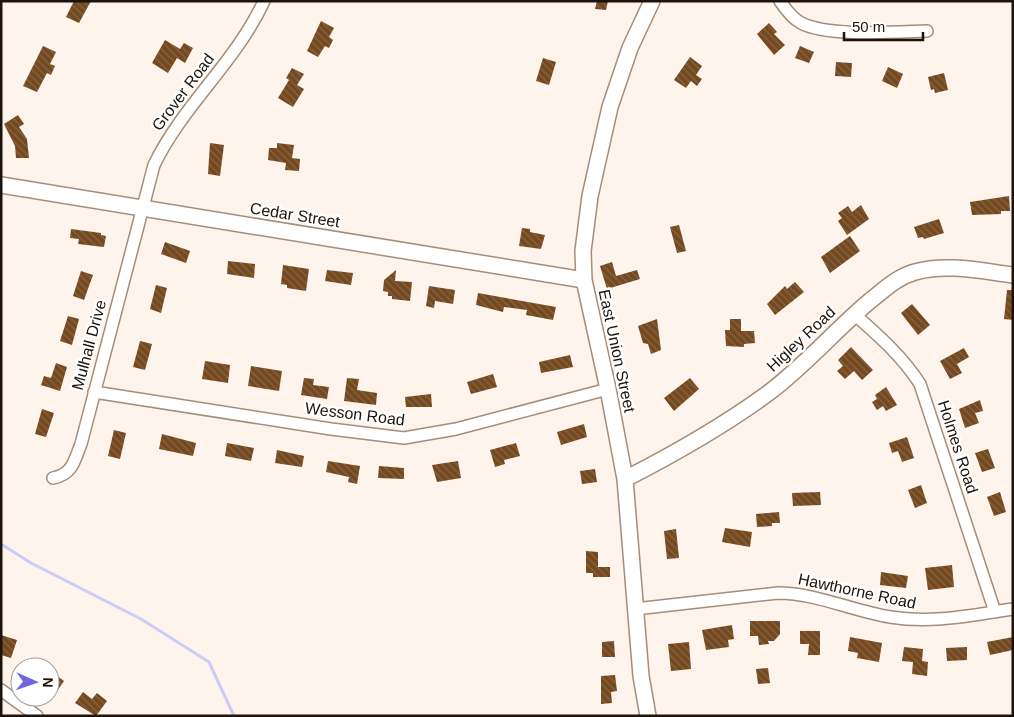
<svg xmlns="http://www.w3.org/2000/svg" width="1014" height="717" font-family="Helvetica,sans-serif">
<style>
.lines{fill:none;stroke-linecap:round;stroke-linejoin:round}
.stream{stroke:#cbcbfa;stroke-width:3}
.building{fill:url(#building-back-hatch)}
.street-casing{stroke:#a48d7a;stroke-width:14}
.secondary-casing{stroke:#a48d7a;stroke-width:18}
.street{stroke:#fff;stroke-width:11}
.secondary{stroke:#fff;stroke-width:15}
.labels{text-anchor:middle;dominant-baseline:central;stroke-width:5;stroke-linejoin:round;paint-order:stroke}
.street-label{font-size:16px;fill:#1c130c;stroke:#fff}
</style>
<defs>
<pattern id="building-back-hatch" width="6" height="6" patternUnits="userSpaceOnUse" patternTransform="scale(1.25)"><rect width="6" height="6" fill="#744920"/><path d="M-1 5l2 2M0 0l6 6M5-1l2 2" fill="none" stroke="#866546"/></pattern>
</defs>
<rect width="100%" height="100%" fill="#fef4ec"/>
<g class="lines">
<path class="stream" d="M 1,544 L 31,563 L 141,619 L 209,662 L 234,716"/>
</g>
<path class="building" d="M 74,1 L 91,1 L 79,23 L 66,17 Z
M 597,1 L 608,1 L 606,10 L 595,9 Z
M 321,21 L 334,28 L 329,37 L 333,40 L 329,48 L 325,46 L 318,57 L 307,51 Z
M 769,23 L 777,32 L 774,34 L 785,45 L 774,55 L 757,34 Z
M 165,40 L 180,49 L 184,43 L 193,48 L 185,63 L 177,58 L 168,73 L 152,63 Z
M 43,46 L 56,52 L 50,64 L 55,66 L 51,75 L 47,73 L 37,92 L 23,86 Z
M 800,46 L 814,52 L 809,63 L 795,58 Z
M 690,57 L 702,66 L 696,75 L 702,79 L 697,86 L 691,81 L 686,88 L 674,80 Z
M 543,58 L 556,62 L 549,85 L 536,81 Z
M 836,62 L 852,63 L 851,77 L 835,76 Z
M 888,67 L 903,74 L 897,88 L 882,81 Z
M 292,68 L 304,74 L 297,85 L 304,89 L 293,107 L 278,98 L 289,80 L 286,78 Z
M 944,73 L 948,90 L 935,93 L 934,89 L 931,90 L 928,77 Z
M 18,115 L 24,124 L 19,127 L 27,139 L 29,158 L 16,158 L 15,146 L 4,124 Z
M 210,143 L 224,145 L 220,176 L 208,174 Z
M 277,143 L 294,145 L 292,158 L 300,159 L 299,171 L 285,170 L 286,163 L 268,160 L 269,148 L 277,148 Z
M 1009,196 L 1010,211 L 1001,211 L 1001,214 L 972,215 L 970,202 Z
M 861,205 L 869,219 L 847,235 L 838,221 L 842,218 L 838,213 L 848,206 L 852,212 Z
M 939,219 L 944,233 L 924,239 L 923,237 L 918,238 L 914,227 Z
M 679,225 L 686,251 L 677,253 L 670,227 Z
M 522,228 L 530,229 L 530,232 L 545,235 L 541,249 L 519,246 Z
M 71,229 L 101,233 L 101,235 L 106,236 L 104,247 L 78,244 L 79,239 L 70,238 Z
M 850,236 L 860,251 L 830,273 L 821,257 Z
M 165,242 L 190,251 L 186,263 L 161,254 Z
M 228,261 L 255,264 L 254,278 L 227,274 Z
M 612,262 L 616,276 L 637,270 L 640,279 L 607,289 L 600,266 Z
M 283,265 L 309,269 L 306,291 L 287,288 L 287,285 L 281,284 Z
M 327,270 L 353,273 L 351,285 L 325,281 Z
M 396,270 L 395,281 L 412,282 L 410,301 L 392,299 L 392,296 L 388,296 L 388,292 L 383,291 L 384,280 Z
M 81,271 L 93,275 L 84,300 L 73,296 Z
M 795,282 L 804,292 L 775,315 L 767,304 L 785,286 L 787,289 Z
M 156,285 L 167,288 L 161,313 L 150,309 Z
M 429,286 L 455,290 L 453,304 L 435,301 L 434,308 L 426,306 Z
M 1007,290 L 1013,290 L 1013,320 L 1004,319 Z
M 478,293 L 556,307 L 553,320 L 526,315 L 527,310 L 504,307 L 503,312 L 476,305 Z
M 912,304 L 930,325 L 918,335 L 901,313 Z
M 68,316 L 79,319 L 72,345 L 60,341 Z
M 657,319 L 661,350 L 651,354 L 648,344 L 643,343 L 638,326 Z
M 730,319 L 741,319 L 741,331 L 754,331 L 755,343 L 744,344 L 744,347 L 726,346 L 725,330 L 730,330 Z
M 140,341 L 152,344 L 145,370 L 133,367 Z
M 851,347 L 873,370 L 862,380 L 854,371 L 845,379 L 837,371 L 843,366 L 838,360 Z
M 964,348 L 969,357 L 957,364 L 962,373 L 950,379 L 940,361 Z
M 570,355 L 573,367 L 541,373 L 539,362 Z
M 205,361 L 230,365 L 228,383 L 202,379 Z
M 56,363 L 67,367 L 60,391 L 41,385 L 44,376 L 51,378 Z
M 251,366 L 282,371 L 279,391 L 248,386 Z
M 493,374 L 497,387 L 471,394 L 467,382 Z
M 304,378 L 314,379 L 313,385 L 329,387 L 327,399 L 301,395 Z
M 347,378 L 359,379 L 357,390 L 377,393 L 376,405 L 344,401 Z
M 690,378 L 699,389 L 674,411 L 664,398 Z
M 886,387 L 897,405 L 886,411 L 883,406 L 877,410 L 872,402 L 877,399 L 875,395 Z
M 431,394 L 432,407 L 406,407 L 405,397 Z
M 980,400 L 983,411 L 975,413 L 979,423 L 965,428 L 959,409 Z
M 42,409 L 54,413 L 46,437 L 35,434 Z
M 584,424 L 587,437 L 561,445 L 557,432 Z
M 114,430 L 126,433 L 120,459 L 108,456 Z
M 162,434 L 196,443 L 193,456 L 159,449 Z
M 907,437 L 914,458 L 902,462 L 898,451 L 892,453 L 889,443 Z
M 227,443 L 254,448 L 251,461 L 225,456 Z
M 516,443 L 520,456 L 504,460 L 505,464 L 495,467 L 490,450 Z
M 988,449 L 995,468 L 982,472 L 975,453 Z
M 277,450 L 304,456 L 302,467 L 275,463 Z
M 328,461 L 360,466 L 357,484 L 348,482 L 349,477 L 326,472 Z
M 458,461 L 461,478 L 437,482 L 432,465 Z
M 379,466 L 404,468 L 404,479 L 378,478 Z
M 595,469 L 597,482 L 582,484 L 580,471 Z
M 921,485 L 927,503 L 915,508 L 908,490 Z
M 820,492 L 821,505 L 793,506 L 792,493 Z
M 1000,492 L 1006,512 L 994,516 L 987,497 Z
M 779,512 L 780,523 L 772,523 L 772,526 L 757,527 L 756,514 Z
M 725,528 L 752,532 L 750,547 L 722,542 Z
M 676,529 L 679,558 L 667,559 L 664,531 Z
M 586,551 L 598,552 L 598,567 L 610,567 L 610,577 L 593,577 L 593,573 L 586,573 Z
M 952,565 L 954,587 L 928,590 L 925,568 Z
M 881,572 L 908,576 L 906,588 L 880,585 Z
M 750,621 L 780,621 L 780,634 L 774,641 L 768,641 L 769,644 L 759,645 L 758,636 L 750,636 Z
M 732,625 L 734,639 L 728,640 L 729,647 L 706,650 L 702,630 Z
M 800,631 L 820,631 L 820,655 L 808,655 L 809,644 L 800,644 Z
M 1,635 L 17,640 L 11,658 L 1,655 Z
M 850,637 L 882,643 L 879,662 L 857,658 L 858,653 L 848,651 Z
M 1013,637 L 1013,650 L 990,655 L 987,642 Z
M 614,641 L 615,657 L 602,657 L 602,642 Z
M 689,642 L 691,669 L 671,671 L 668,644 Z
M 904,647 L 923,649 L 922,661 L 928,662 L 927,676 L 912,674 L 913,662 L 902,661 Z
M 967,647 L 967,660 L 947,661 L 946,648 Z
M 768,668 L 770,683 L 758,684 L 756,669 Z
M 50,671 L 64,681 L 57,691 L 50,686 Z
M 615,675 L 617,691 L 611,692 L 612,703 L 601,704 L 601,676 Z
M 83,692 L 92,699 L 97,693 L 107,701 L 96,716 L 75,703 Z"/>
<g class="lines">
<defs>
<path id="street" d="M 780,1 C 786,10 792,18 801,23 C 828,37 895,32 927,31
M 854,314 C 879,336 902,356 920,384 L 995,612
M 94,392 L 331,429 L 404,438 L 456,429 L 608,389
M 53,478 C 73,474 74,461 81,444 L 154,165 C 183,105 236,62 264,1
M 635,609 L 778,593 C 816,593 852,611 890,617 C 932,624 972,615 1013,609
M 1,690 L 37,716"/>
<path id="secondary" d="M 1,185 L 584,280
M 625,479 C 674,454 723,426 767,394 C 805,366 835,330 871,300 C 885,289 897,277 915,272 C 945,263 982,271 1013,275
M 648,716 L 641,676 L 625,479 L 608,389 L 584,280 L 583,251 L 590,196 L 610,107 L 630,48 L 652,1"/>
</defs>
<use href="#street" class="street-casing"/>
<use href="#secondary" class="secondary-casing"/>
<use href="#street" class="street"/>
<use href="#secondary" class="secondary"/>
</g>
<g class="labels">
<g class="street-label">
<text transform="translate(183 92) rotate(-53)">Grover Road</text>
<text transform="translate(295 215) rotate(9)">Cedar Street</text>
<text transform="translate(801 339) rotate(-43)">Higley Road</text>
<text transform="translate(89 345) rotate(-75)">Mulhall Drive</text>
<text transform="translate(617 351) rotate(78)">East Union Street</text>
<text transform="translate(355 414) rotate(7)">Wesson Road</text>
<text transform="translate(958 447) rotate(72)">Holmes Road</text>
<text transform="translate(857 591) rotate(12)">Hawthorne Road</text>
</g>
</g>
<rect width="1014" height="717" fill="none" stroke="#1c130c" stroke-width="5"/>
<g transform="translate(35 682) rotate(92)"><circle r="24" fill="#ffffff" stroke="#a4a19e"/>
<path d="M0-4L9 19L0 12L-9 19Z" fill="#7364df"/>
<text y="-8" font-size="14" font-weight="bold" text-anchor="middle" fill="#1c130c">N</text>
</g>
<path d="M844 32v8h79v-8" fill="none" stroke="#1c130c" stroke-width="2.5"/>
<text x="852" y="32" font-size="15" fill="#1c130c" stroke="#ffffff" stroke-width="4" paint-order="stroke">50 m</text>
</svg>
